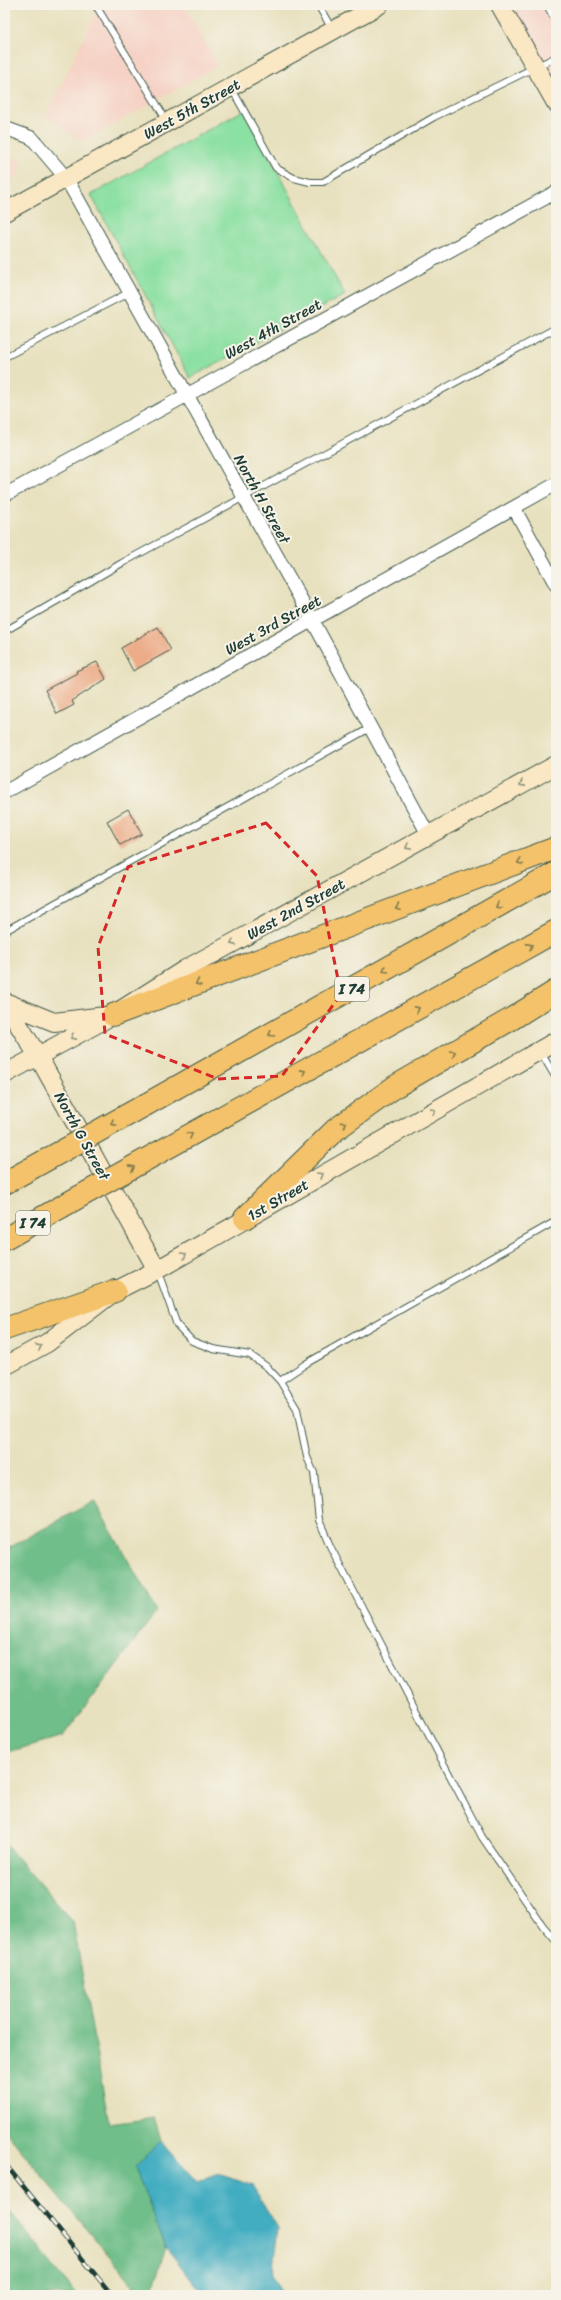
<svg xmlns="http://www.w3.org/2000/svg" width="561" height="2300" font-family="Sriracha,sans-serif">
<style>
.built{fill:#f6d1c5}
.green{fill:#8be0a3;stroke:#558e6c}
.forest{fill:#70be89;stroke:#487e5e}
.water{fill:#42adc1;stroke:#30757a}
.building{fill:#ecac88}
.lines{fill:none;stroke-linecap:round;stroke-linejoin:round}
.lane-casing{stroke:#3d5649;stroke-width:8}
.street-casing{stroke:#3d5649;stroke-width:15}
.secondary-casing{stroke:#3d5649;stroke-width:20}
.highway-casing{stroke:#3d5649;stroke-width:24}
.lane{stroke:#fff;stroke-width:6}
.street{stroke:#fff;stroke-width:13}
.secondary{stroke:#fae7c3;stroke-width:18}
.highway{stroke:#f3c26a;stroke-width:22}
.rail-casing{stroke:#1f3d34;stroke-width:4.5}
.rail{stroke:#f7f3e8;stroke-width:3;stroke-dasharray:9;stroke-linecap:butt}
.highway-bridge-casing{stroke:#3d5649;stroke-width:24;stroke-linecap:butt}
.highway-bridge{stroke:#f3c26a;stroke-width:22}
.oneway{stroke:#8c927c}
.oneway2{stroke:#7e794c}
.marked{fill:none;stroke:#d62828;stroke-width:3;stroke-dasharray:8 5;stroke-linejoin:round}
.labels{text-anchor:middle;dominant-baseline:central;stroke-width:4;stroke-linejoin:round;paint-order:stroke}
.shield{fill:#f7f3e8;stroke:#60746a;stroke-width:1}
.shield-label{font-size:14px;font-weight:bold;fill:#1f3d34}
.street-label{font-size:15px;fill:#1f3d34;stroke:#f7f3e8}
</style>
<rect width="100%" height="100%" fill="#f7f3e8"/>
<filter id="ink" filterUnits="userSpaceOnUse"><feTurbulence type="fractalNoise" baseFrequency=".025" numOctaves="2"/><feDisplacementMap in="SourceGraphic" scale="8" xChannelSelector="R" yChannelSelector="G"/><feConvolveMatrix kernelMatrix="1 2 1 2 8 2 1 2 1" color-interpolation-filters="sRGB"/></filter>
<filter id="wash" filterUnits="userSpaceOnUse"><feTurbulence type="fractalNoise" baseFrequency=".012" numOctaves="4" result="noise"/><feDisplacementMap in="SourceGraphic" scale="16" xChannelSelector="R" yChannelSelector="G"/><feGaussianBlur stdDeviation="0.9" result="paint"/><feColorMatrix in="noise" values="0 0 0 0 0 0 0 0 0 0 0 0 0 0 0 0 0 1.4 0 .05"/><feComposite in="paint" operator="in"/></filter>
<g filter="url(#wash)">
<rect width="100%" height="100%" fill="#e8e1bf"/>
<path class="built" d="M 94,5 L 184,5 L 218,66 L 82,142 L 46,115 L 98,9 Z
M 513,5 L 556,5 L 556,81 Z
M 5,155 L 23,162 L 19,175 L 5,183 Z"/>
<path class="green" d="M 244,110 L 345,295 L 190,378 L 91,195 Z"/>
<path class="forest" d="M 94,1501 L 157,1611 L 63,1736 L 5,1753 L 5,1550 Z
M 5,1844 L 73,1922 L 109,2124 L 154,2118 L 161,2141 L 135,2168 L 166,2247 L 151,2295 L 142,2295 L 5,2131 Z
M 5,2205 L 76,2295 L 5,2295 Z"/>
<path class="water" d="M 161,2141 L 197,2182 L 218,2174 L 252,2185 L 278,2228 L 272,2275 L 284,2295 L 203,2295 L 166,2247 L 135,2168 Z"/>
<g id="blocks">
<path class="building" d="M 158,627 L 171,650 L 133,671 L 121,648 Z
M 97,662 L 106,679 L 72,701 L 74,705 L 57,714 L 45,690 L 77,673 L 76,671 Z
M 128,809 L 142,834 L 120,845 L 107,821 Z"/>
</g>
</g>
<g filter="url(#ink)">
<use href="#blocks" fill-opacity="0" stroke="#3d5649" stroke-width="1"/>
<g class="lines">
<defs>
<path id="lane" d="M 94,5 L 98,9 L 167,121
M 318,5 L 332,29
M 547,5 L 556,22
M 232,89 L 276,168 L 294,178 L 310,182 L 323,182 L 434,117 L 556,57
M 5,357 L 130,292
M 5,631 L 122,563 L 556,328
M 5,931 L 370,728
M 540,1051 L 556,1078
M 158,1272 L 177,1325 L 192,1341 L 213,1349 L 250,1355 L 267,1367 L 280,1381 L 297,1409 L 307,1457 L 314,1473 L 319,1520 L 331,1548 L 482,1837 L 543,1926 L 556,1941
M 280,1381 L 307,1363 L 556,1221"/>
<path id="street" d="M 5,128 L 32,138 L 66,178 L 313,621 L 429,836
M 5,495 L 556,192
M 514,508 L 556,585
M 5,792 L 556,484"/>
<path id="secondary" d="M 500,5 L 556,103
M 5,212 L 379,5
M 5,1002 L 54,1022 L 105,1016
M 5,1003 L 38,1056 L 157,1270
M 5,1074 L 113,1015 L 184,970 L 556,765
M 5,1366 L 47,1343 L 115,1291 L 157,1270 L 556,1041"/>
<path id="highway" d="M 113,1015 L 556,848
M 147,1104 L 556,873
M 156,1154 L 556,931
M 5,1183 L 30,1169
M 245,1218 L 335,1130 L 396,1086 L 513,1018 L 556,991
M 5,1239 L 61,1207
M 5,1329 L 115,1291"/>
</defs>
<use href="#lane" class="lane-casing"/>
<use href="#street" class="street-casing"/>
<use href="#secondary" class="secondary-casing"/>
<use href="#highway" class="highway-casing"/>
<use href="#lane" class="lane"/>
<use href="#street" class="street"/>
<use href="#secondary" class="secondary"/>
<use href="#highway" class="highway"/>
<defs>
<path id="rail" d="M 5,2164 L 112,2295"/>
</defs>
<use href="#rail" class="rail-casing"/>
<use href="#rail" class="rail"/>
<defs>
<path id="highway-bridge" d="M 30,1169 L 147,1104
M 61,1207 L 156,1154"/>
</defs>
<use href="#highway-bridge" class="highway-bridge-casing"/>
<use href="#highway-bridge" class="highway-bridge"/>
</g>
<defs><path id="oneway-chevron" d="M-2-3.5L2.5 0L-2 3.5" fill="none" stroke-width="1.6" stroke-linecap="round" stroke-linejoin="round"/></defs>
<g class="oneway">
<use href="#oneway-chevron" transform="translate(522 784) rotate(151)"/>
<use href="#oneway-chevron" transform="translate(408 847) rotate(151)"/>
<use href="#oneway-chevron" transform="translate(233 943) rotate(151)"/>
<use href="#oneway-chevron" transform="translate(73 1037) rotate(151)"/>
<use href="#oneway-chevron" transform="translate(433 1111) rotate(-30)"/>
<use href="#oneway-chevron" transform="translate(320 1175) rotate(-30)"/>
<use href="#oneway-chevron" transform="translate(184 1255) rotate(-31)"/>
<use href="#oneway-chevron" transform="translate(39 1347) rotate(-29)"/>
</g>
<g class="oneway2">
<use href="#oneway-chevron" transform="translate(520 862) rotate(159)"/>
<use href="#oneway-chevron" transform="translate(498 906) rotate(150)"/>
<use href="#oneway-chevron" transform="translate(398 908) rotate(159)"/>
<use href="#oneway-chevron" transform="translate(530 946) rotate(-29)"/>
<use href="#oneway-chevron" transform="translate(385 970) rotate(150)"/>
<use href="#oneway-chevron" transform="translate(198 983) rotate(159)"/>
<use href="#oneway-chevron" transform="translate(417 1009) rotate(-29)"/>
<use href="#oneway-chevron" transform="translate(271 1034) rotate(150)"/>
<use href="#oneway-chevron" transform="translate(453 1053) rotate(-30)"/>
<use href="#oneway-chevron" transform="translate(303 1072) rotate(-29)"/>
<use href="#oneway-chevron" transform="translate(113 1123) rotate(151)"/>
<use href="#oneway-chevron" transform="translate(344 1124) rotate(-36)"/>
<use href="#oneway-chevron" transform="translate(190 1135) rotate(-29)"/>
<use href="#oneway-chevron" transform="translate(132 1168) rotate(-29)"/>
</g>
</g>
<path class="marked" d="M 266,823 L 317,876 L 341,994 L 282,1076 L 218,1079 L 105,1034 L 98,947 L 128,867 Z"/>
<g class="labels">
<g class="shield">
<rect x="335" y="977" width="34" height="24" rx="3"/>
<rect x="16" y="1211" width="34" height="24" rx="3"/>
</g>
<g class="shield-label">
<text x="352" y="989">I 74</text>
<text x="33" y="1223">I 74</text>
</g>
<g class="street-label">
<text transform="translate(192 109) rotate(-29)">West 5th Street</text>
<text transform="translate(273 329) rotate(-29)">West 4th Street</text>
<text transform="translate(262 499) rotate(61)">North H Street</text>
<text transform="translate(273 625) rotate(-29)">West 3rd Street</text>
<text transform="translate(296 909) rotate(-29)">West 2nd Street</text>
<text transform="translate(82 1136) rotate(61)">North G Street</text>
<text transform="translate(278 1200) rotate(-30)">1st Street</text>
</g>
</g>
<rect width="561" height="2300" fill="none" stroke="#f7f3e8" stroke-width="20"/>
</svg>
